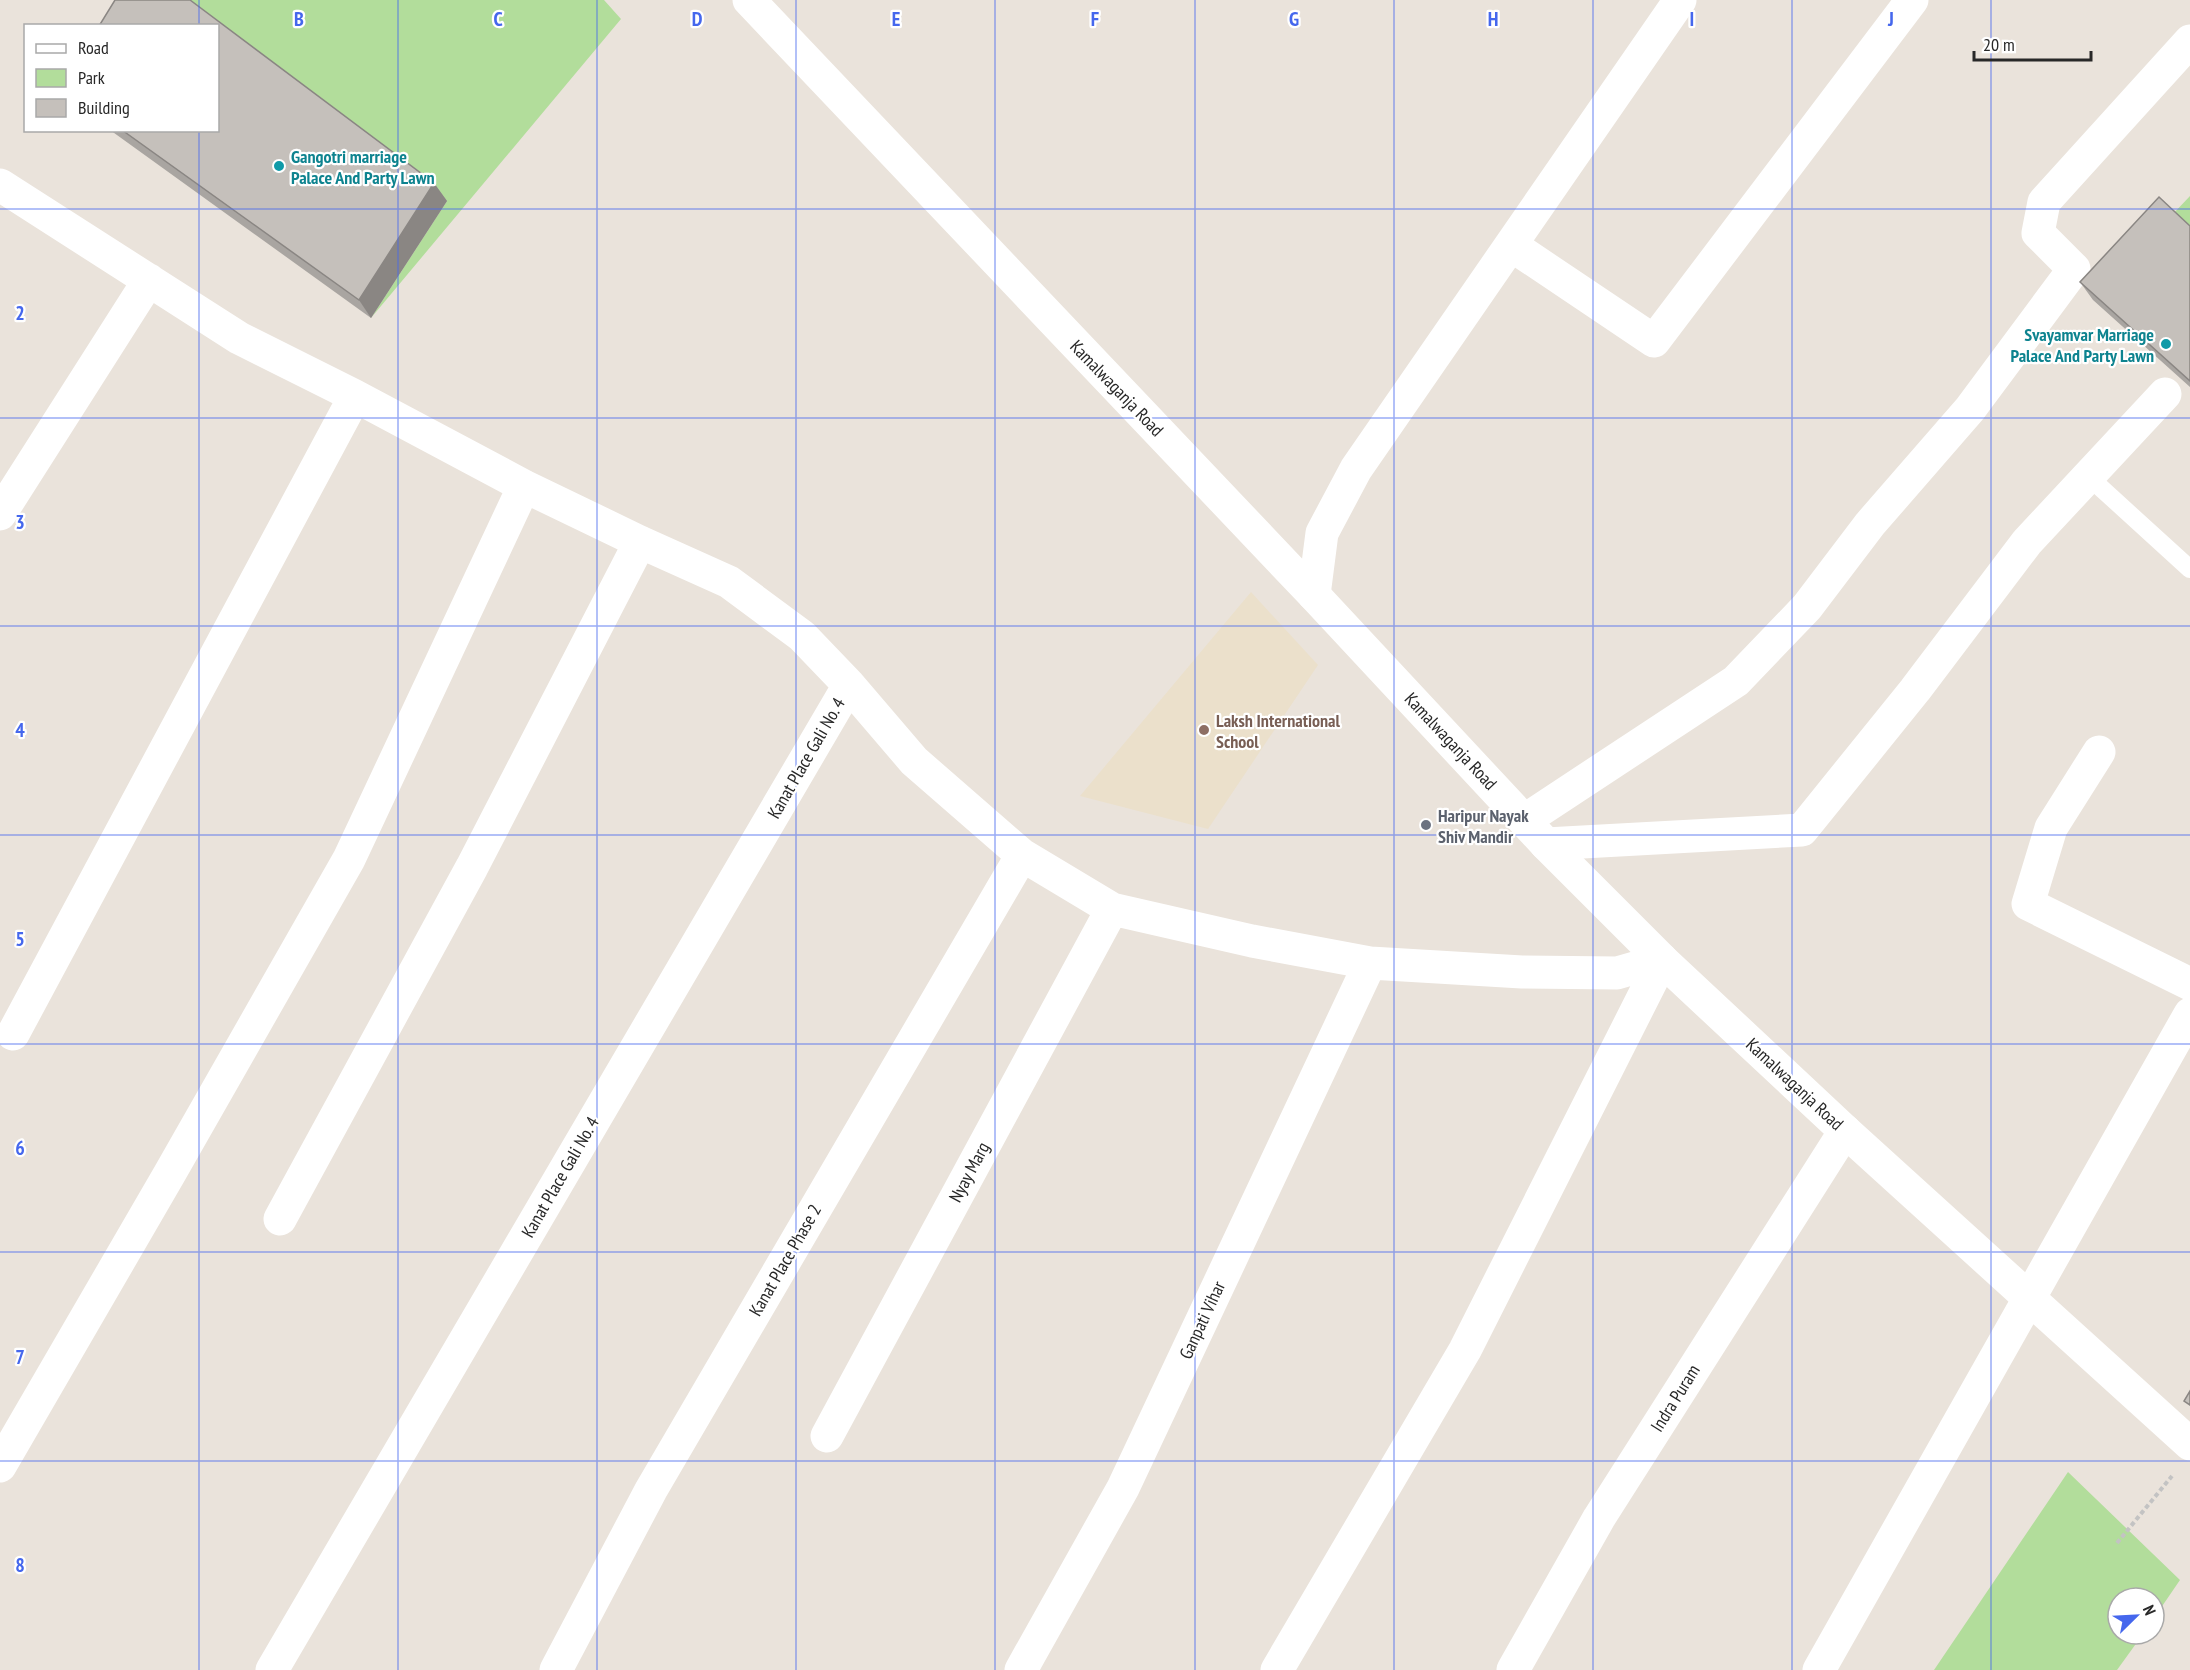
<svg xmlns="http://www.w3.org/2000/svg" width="2190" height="1670" font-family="'PT Sans Narrow',sans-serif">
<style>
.education{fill:#ebe0cb}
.green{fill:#b2dd9b}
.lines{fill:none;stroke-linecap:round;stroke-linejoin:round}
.path{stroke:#c3c3c3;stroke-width:4;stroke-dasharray:4.5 3;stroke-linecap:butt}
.lane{stroke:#fff;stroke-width:18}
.street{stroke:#fff;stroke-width:33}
.secondary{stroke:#fff;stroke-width:33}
.wall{fill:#a9a5a1}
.shaded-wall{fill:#8a8683}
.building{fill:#c5c0bb;stroke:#8a8683;stroke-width:1.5}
.grid{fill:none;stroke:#4567ed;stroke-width:1.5;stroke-opacity:0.55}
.culture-dot{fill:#0f9aa8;stroke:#fff;stroke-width:2}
.education-dot{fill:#8d6e63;stroke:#fff;stroke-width:2}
.worship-dot{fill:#6b7280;stroke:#fff;stroke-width:2}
.labels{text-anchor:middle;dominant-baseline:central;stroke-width:4.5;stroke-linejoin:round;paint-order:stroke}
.culture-label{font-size:18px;font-weight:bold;fill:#0d838f;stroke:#fff;text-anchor:start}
.street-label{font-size:18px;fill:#282828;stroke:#fff}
.education-label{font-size:18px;font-weight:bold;fill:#785e54;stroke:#fff;text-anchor:start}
.worship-label{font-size:18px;font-weight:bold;fill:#5b616d;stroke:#fff;text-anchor:start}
.grid-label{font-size:20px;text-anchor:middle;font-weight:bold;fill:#4567ed;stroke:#fff;stroke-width:4.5;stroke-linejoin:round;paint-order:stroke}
</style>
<rect width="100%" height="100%" fill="#eae3db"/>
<path class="education" d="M 1251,592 L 1318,665 L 1208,829 L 1080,796 Z"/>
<path class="green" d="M 178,0 L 604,0 L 621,19 L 371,318 L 447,201 L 218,26 Z
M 2190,196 L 2190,232 L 2172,215 Z
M 2068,1472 L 2180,1580 L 2154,1618 L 2154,1598 L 2118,1598 L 2118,1634 L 2143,1634 L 2117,1670 L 1934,1670 Z"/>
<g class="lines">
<path class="path" d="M 2117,1543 L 2172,1476"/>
<path class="lane" d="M 2089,477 L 2190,569"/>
<path class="street" d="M 0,185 L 239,338 L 355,396 L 524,486 L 640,542 L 729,582 L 802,636 L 849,685 L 914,761 L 1022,855 L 1112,909 L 1252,941 L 1370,963 L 1522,972 L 1617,973 L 1662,960
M 1511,245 L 1654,341 L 1912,0
M 0,514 L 149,280
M 1314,595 L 1322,533 L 1356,469 L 1680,0
M 2099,752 L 2051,828 L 2028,904 L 2190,984
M 1525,820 L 1736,681 L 1807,607 L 1870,524 L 1970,409 L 2074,269 L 2038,233 L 2044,202 L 2190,41
M 1546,844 L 1802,830 L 1915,690 L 2027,542 L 2165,394
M 13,1034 L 355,396
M 280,1219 L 472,867 L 640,542
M 827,1436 L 1112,909
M 0,1466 L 170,1173 L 349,859 L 524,486
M 272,1670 L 849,685
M 556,1670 L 651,1490 L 1022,855
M 1021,1670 L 1123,1488 L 1370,963
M 1277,1670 L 1465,1350 L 1662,960
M 1513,1670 L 1599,1518 L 1845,1131
M 1819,1670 L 2190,1014"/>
<path class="secondary" d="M 749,0 L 1314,595 L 1546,844 L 1662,960 L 1845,1131 L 2190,1444"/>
</g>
<path class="wall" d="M 110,130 L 218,130 L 434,183 L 447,201 L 371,318 Z
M 2190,226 L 2190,387 L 2093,300 L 2080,282 Z"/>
<path class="shaded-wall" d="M 434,183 L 447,201 L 371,318 L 359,300 Z"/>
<path class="building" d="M 115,0 L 190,0 L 434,183 L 359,300 L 122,130 L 218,130 L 218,26 L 99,26 Z
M 2159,197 L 2190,226 L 2190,381 L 2080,282 Z
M 2190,1391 L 2190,1405 L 2184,1401 Z"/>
<path class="grid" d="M 199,0 L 199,26M 398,0 L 398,1670M 597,0 L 597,1670M 796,0 L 796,1670M 995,0 L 995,1670M 1195,0 L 1195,1670M 1394,0 L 1394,1670M 1593,0 L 1593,1670M 1792,0 L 1792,1670M 1991,0 L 1991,1670M 199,130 L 199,1670M 0,209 L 2190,209M 0,418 L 2190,418M 0,626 L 2190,626M 0,835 L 2190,835M 0,1044 L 2190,1044M 0,1252 L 2190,1252M 0,1461 L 2190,1461"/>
<g class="culture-dot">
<circle cx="279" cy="166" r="6"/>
<circle cx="2166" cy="344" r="6"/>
</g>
<circle class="education-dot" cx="1204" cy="730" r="6"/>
<circle class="worship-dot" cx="1426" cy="825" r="6"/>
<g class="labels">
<g class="culture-label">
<text x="291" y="156">Gangotri marriage<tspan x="291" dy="21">Palace And Party Lawn</tspan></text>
<text x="2154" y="334" text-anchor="end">Svayamvar Marriage<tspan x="2154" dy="21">Palace And Party Lawn</tspan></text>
</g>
<g class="street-label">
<text transform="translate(1117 388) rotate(46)">Kamalwaganja Road</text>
<text transform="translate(1451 741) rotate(47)">Kamalwaganja Road</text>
<text transform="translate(806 758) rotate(-60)">Kanat Place Gali No. 4</text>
<text transform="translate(1795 1084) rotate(43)">Kamalwaganja Road</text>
<text transform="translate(969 1172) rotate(-62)">Nyay Marg</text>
<text transform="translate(560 1177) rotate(-60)">Kanat Place Gali No. 4</text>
<text transform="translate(785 1260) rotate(-60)">Kanat Place Phase 2</text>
<text transform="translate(1202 1320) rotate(-65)">Ganpati Vihar</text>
<text transform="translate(1675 1398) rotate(-58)">Indra Puram</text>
</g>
<g class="education-label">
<text x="1216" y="720">Laksh International<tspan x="1216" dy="21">School</tspan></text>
</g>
<g class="worship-label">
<text x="1438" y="815">Haripur Nayak<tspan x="1438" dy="21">Shiv Mandir</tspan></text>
</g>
</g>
<g class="grid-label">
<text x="299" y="26">B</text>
<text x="498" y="26">C</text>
<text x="697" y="26">D</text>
<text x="896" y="26">E</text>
<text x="1095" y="26">F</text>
<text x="1294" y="26">G</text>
<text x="1493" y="26">H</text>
<text x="1692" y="26">I</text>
<text x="1891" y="26">J</text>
<text x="20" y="320">2</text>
<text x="20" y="529">3</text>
<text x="20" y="737">4</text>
<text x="20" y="946">5</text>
<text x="20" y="1155">6</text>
<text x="20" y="1364">7</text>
<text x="20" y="1572">8</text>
</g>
<rect x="24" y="24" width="195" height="108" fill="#ffffff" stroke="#a9a9a9" stroke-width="1.5"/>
<rect x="36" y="44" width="30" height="9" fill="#ffffff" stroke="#a9a9a9" stroke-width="1.5"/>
<text x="78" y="54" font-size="18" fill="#282828">Road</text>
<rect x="36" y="69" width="30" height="18" fill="#b2dd9b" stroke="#a9a9a9" stroke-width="1.5"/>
<text x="78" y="84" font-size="18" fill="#282828">Park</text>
<rect x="36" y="99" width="30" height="18" fill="#c5c0bb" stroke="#a9a9a9" stroke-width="1.5"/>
<text x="78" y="114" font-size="18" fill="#282828">Building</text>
<g transform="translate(2136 1616) rotate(66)"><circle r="28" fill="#ffffff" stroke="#a9a9a9" stroke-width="1.5"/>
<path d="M0-4.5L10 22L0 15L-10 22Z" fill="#4567ed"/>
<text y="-9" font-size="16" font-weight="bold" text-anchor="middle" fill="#282828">N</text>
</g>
<path d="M1974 51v9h117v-9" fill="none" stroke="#282828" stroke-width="3"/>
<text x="1983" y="51" font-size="18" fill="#282828" stroke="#ffffff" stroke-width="4.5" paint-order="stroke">20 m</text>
</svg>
